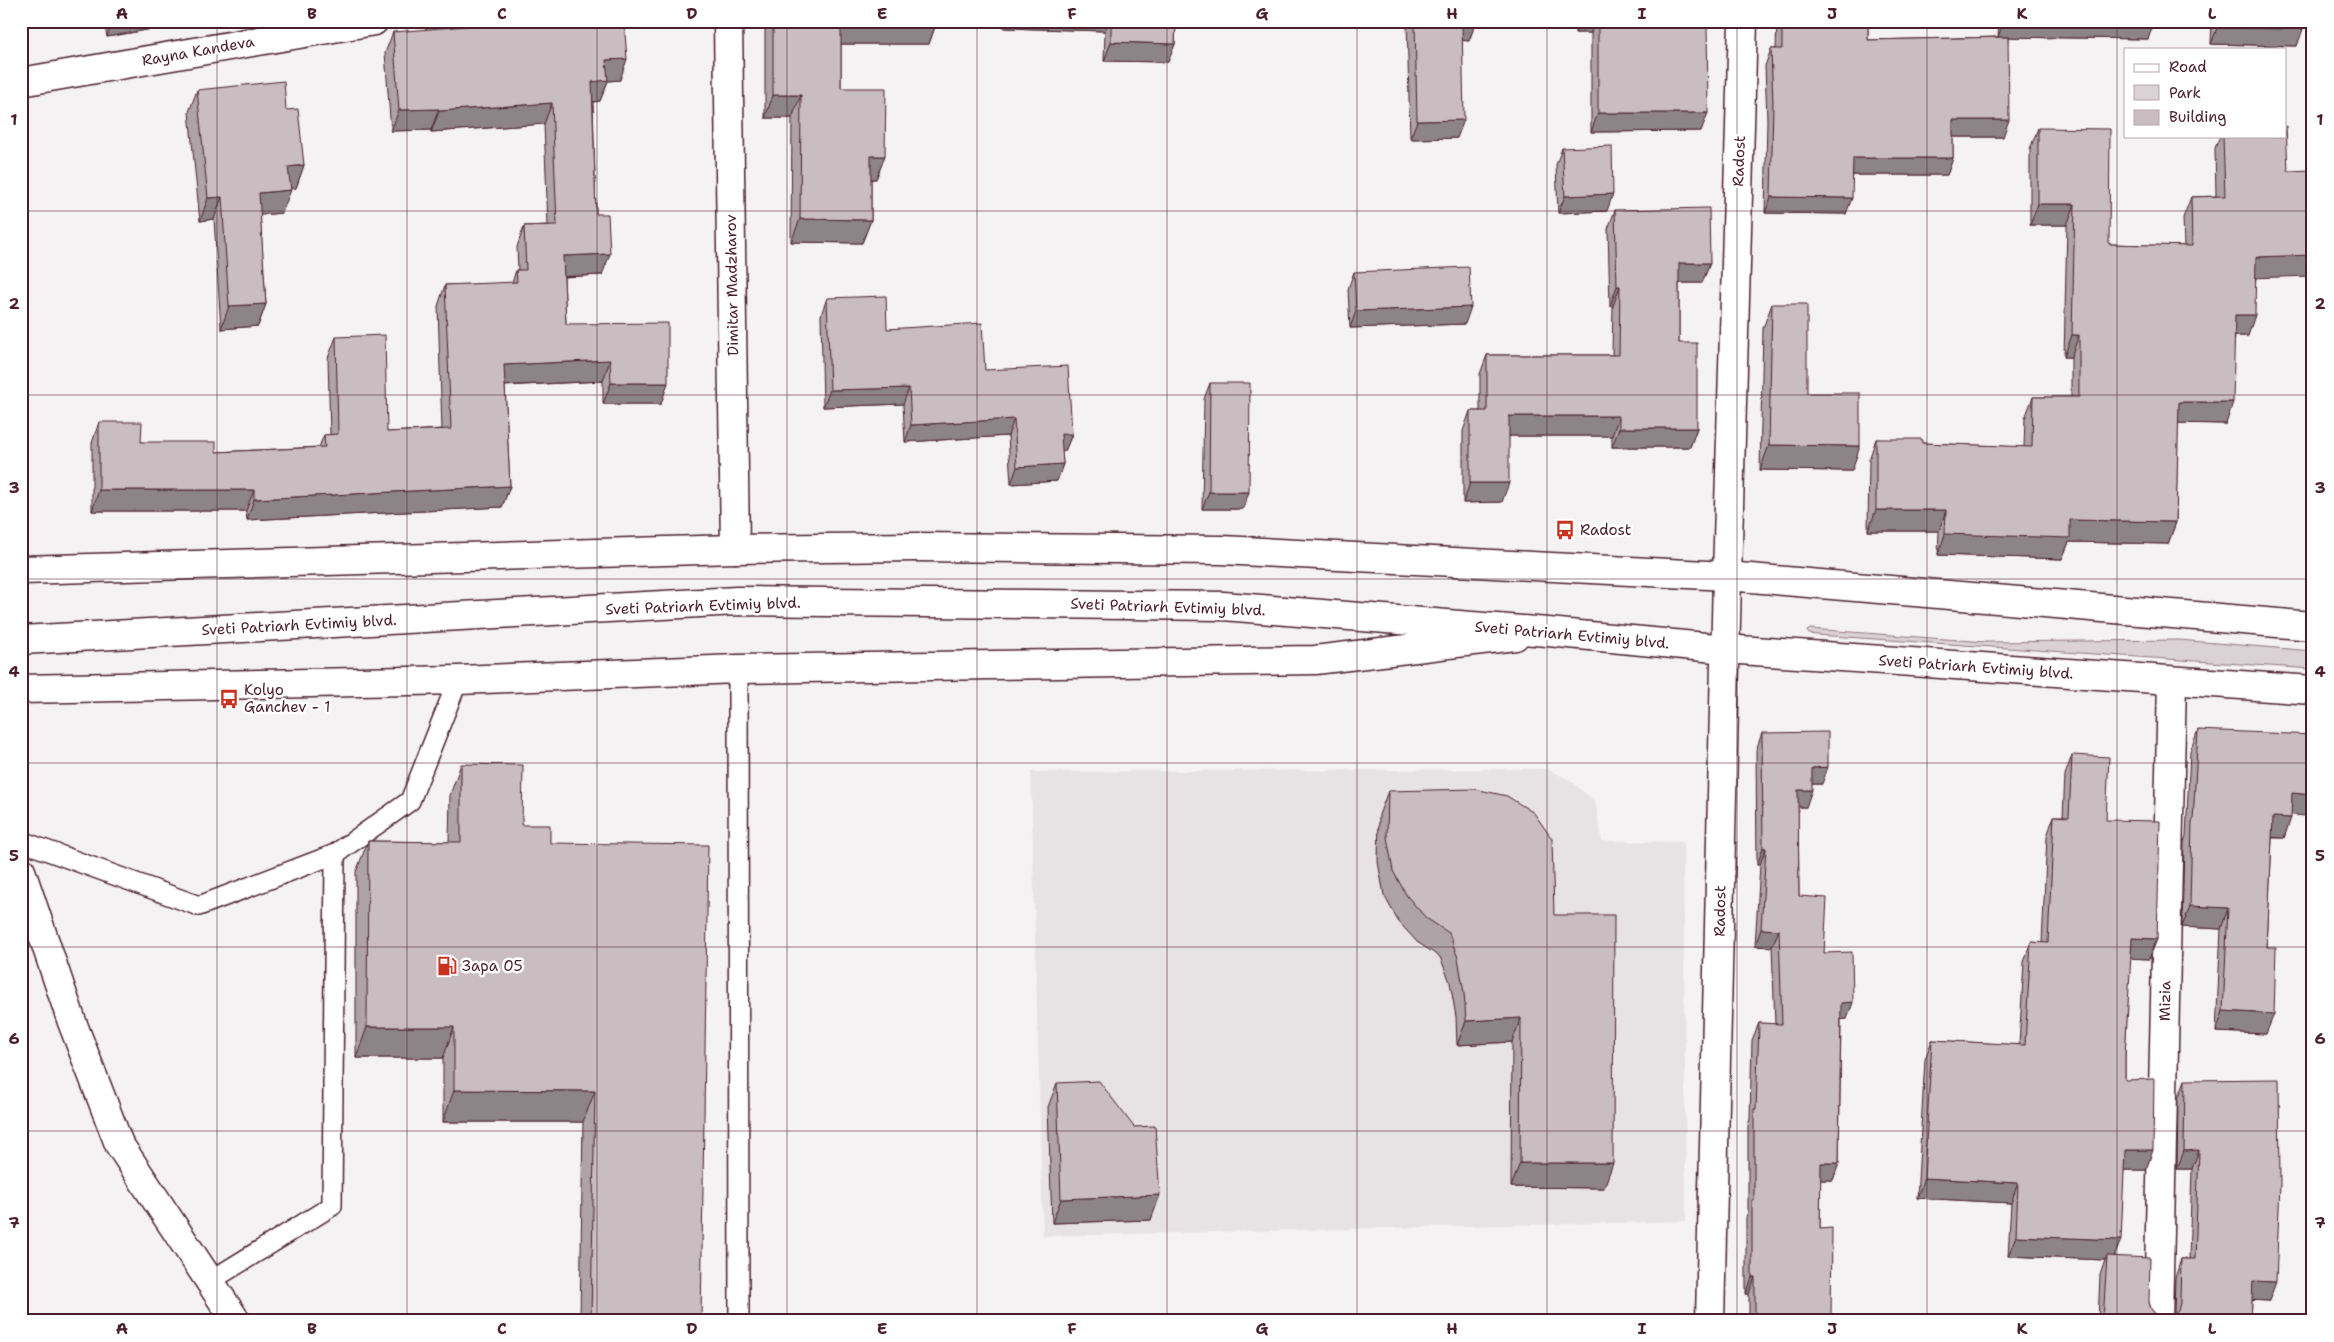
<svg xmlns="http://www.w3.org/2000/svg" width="2334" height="1342" font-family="'Shantell Sans',sans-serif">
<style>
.built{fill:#e7e2e3}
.green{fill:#dbd2d5;stroke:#927880}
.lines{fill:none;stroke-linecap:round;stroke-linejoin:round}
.lane-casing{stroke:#4a1f2b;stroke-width:22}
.street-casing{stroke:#4a1f2b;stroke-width:31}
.primary-casing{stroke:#4a1f2b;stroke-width:31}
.lane{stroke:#fff;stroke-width:19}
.street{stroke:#fff;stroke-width:28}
.primary{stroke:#fff;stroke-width:28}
.wall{fill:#aea3a6;stroke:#4a1f2b}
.shaded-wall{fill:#8d8487;stroke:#4a1f2b}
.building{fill:#cabdc1;stroke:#4a1f2b}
.grid{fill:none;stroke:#4a1f2b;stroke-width:1;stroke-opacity:0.55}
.labels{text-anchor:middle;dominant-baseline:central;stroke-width:5;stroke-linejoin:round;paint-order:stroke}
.street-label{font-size:15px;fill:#4a1f2b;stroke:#fff}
.poi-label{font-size:15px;fill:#4a1f2b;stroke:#fff;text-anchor:start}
.neatline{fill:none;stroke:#4a1f2b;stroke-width:2}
.grid-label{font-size:16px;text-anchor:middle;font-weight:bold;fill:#4a1f2b}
</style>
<rect width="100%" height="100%" fill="#f4f2f2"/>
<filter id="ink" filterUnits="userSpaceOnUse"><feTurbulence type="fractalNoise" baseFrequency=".02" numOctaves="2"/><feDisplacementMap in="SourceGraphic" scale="10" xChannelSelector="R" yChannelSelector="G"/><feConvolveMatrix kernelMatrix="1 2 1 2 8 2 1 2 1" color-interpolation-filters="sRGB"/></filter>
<g filter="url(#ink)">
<path class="built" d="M 1547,769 L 1570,780 L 1595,802 L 1602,841 L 1683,842 L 1686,1221 L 1043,1236 L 1031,772 Z"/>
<path class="green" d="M 1810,629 L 1986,642 L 2179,640 L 2313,651 L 2313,669 L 1817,635 L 1809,634 L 1807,631 Z"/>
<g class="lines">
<defs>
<path id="lane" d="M 738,669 L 739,1321
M 21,841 L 199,906 L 335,854 L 410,801 L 458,680
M 210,1281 L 332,1206 L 335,854"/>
<path id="street" d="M 728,21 L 735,549
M 21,82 L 374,21
M 21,689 L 458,680 L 738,669 L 1315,660 L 1515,636
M 21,871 L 72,1022 L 119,1144 L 236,1321
M 1710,1321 L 1727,576 L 1743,21
M 2158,1321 L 2172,681"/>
<path id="primary" d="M 21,570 L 735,549 L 916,547 L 1222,550 L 1727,576 L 2313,626
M 21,640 L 737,601 L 1223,606 L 1548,632 L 1726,649 L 2313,690"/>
</defs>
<use href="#lane" class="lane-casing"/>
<use href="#street" class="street-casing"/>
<use href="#primary" class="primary-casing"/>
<use href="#lane" class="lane"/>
<use href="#street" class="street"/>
<use href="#primary" class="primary"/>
</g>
<path class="wall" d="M 104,21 L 197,21 L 107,37 Z
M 765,21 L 937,21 L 929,44 L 841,44 L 841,88 L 885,156 L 876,179 L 871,179 L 871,220 L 862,243 L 791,242 L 792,118 L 765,118 Z
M 1004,21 L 1285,21 L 1284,25 L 1176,21 L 1175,44 L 1168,62 L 1104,61 L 1105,31 L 1004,28 Z
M 1407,21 L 1707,21 L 1701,131 L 1591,132 L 1591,33 L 1575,33 L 1575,25 L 1475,24 L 1469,41 L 1462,40 L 1457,138 L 1410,139 Z
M 1777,21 L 1868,21 L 1868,40 L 1998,37 L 1999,21 L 2154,21 L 2148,39 L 2008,37 L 2003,137 L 1953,137 L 1953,158 L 1947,175 L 1853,175 L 1846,214 L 1765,213 L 1767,120 L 1765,66 L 1771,49 L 1776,49 Z
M 2212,21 L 2303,21 L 2297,46 L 2211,44 Z
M 393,32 L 620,80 L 608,81 L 600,101 L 593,102 L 596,214 L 602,275 L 564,277 L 566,324 L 661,404 L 603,404 L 603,381 L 505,386 L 510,486 L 502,507 L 247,520 L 246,511 L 92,511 L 92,443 L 99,422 L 141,442 L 216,452 L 319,447 L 324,435 L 330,435 L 328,358 L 336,337 L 387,432 L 442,429 L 438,306 L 445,285 L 512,283 L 516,270 L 518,270 L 517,247 L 524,226 L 548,225 L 544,124 L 431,132 L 431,130 L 391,131 L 385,53 Z
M 197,90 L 286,110 L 304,165 L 296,188 L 290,188 L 282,213 L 260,215 L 266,304 L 258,326 L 221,329 L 214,219 L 200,221 L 189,112 Z
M 2038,128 L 2109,244 L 2184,246 L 2183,218 L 2191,197 L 2216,196 L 2215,148 L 2220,136 L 2285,136 L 2256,278 L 2248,336 L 2235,336 L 2226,424 L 2178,423 L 2176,522 L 2168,544 L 2069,542 L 2062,559 L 1938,555 L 1939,531 L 1868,531 L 1869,460 L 1876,439 L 1922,443 L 2024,447 L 2025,418 L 2033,397 L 2071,397 L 2071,357 L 2064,357 L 2067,225 L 2030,225 L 2030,149 Z
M 1562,148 L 1607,211 L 1558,213 L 1556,165 Z
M 1615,210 L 1710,263 L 1702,283 L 1679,283 L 1679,343 L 1697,428 L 1690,447 L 1612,447 L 1612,436 L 1509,436 L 1502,502 L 1463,503 L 1463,431 L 1470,411 L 1480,411 L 1480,374 L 1487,355 L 1612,355 L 1613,306 L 1610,306 L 1608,229 Z
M 1354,272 L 1465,324 L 1350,328 L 1348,289 Z
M 827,298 L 887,329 L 985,370 L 1072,434 L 1065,451 L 1062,451 L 1063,464 L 1057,481 L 1011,484 L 1008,436 L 905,442 L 903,404 L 823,407 L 821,315 Z
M 1772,304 L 1807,393 L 1852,471 L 1760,470 L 1763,328 Z
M 1210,383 L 1243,509 L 1202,509 L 1204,399 Z
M 2198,730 L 2291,814 L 2284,838 L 2272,838 L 2267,947 L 2266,1034 L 2216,1032 L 2221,929 L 2182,927 L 2184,842 L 2186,836 L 2190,751 Z
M 1762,733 L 1822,784 L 1812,784 L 1806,807 L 1798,807 L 1799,896 L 1824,953 L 1853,1002 L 1847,1019 L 1841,1019 L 1839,1163 L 1833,1180 L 1820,1180 L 1820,1229 L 1831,1321 L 1749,1321 L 1749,1294 L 1746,1294 L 1746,1217 L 1748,1212 L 1748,1125 L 1750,1119 L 1752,1040 L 1759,1023 L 1775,1024 L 1772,947 L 1755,946 L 1760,865 L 1757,865 L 1756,750 Z
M 2072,755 L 2106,820 L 2157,939 L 2149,959 L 2130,958 L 2125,1055 L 2125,1080 L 2146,1170 L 2124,1170 L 2115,1256 L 2149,1302 L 2151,1309 L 2157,1316 L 2164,1318 L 2172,1316 L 2174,1315 L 2175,1278 L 2181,1259 L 2189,1259 L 2192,1169 L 2177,1169 L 2178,1099 L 2185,1080 L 2269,1301 L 2252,1300 L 2251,1321 L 2098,1321 L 2100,1275 L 2105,1260 L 2008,1256 L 2011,1203 L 1917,1198 L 1925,1059 L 1932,1040 L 2019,1045 L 2024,962 L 2031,942 L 2042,943 L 2047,836 L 2054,816 L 2063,816 L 2065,775 Z
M 461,764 L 522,825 L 550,843 L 701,1321 L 580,1321 L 583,1122 L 443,1122 L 443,1058 L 356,1058 L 356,872 L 368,841 L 449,842 L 450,795 Z
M 1388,791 L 1554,915 L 1604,1188 L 1511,1187 L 1512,1042 L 1457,1045 L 1456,1017 L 1450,982 L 1440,957 L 1417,942 L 1398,921 L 1384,895 L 1378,862 L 1379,815 Z
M 1057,1083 L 1151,1220 L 1052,1223 L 1048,1107 Z"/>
<path class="shaded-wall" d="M 112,21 L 197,21 L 107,37 Z
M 841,21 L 937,21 L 929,44 L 833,44 Z
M 1007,21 L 1109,21 L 1105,31 L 1004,28 Z
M 1171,21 L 1285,21 L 1284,25 Z
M 1470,21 L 1577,21 L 1575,25 L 1475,24 L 1469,41 L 1455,40 L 1462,22 Z
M 1580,21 L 1595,21 L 1591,33 L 1575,33 Z
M 2004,21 L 2154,21 L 2148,39 L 1998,37 Z
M 2217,28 L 2303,29 L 2297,46 L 2211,44 Z
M 1111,42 L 1175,44 L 1168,62 L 1104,61 Z
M 627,59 L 620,80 L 608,81 L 600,101 L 584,103 L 592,82 L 606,60 Z
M 773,95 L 801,95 L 792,118 L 765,118 Z
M 552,103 L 544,124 L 431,132 L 439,111 Z
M 439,109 L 431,130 L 391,131 L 399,110 Z
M 1598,113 L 1708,113 L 1701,131 L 1591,132 Z
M 1464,120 L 1457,138 L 1410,139 L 1417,121 Z
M 1953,120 L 2009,120 L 2003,137 L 1947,137 Z
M 871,156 L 885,156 L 876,179 L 863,179 Z
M 1853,158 L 1953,158 L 1947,175 L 1847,175 Z
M 304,165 L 296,188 L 280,189 L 288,167 Z
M 291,190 L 282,213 L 251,216 L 259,193 Z
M 1613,194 L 1607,211 L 1558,213 L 1565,196 Z
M 222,197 L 214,219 L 200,221 L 208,198 Z
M 1771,197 L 1852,198 L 1846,214 L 1765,213 Z
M 2038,204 L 2075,204 L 2067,225 L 2030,225 Z
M 800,219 L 871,220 L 862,243 L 791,242 Z
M 610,254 L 602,275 L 556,277 L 563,256 Z
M 2313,255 L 2313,276 L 2248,278 L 2256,257 Z
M 1679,263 L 1710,263 L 1702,283 L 1672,283 Z
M 1617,286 L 1620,286 L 1613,306 L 1610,306 Z
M 266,304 L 258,326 L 221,329 L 229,306 Z
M 1471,307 L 1465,324 L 1350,328 L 1356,311 Z
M 2235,315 L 2255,315 L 2248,336 L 2227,336 Z
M 2072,335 L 2079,335 L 2071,357 L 2064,357 Z
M 610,360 L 603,381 L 496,386 L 504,365 Z
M 611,383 L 668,383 L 661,404 L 603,404 Z
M 909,388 L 903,404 L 823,407 L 830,390 Z
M 2179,402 L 2233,402 L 2226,424 L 2171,423 Z
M 1509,416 L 1619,416 L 1612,436 L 1502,436 Z
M 1014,419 L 1008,436 L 905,442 L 911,425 Z
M 1619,428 L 1697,428 L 1690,447 L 1612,447 Z
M 1061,434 L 1072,434 L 1065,451 L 1055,451 Z
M 1769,445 L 1860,446 L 1852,471 L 1760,470 Z
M 1063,464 L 1057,481 L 1011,484 L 1017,467 Z
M 1470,483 L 1509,483 L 1502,502 L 1463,503 Z
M 510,486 L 502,507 L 247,520 L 254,499 Z
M 99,490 L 254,490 L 246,511 L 92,511 Z
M 1209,492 L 1249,492 L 1243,509 L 1202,509 Z
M 1876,510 L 1946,510 L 1939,531 L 1868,531 Z
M 2070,520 L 2176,522 L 2168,544 L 2069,542 L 2062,559 L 1938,555 L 1945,534 Z
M 1828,767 L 1822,784 L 1806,784 L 1812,768 Z
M 1798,790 L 1812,790 L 1806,807 L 1792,807 Z
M 2292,793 L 2313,795 L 2313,817 L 2285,814 Z
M 2273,817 L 2291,818 L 2284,838 L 2266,837 Z
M 1763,848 L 1766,848 L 1760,865 L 1757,865 Z
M 2190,906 L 2228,908 L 2221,929 L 2182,927 Z
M 1761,929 L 1779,930 L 1772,947 L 1755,946 Z
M 2132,938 L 2157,939 L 2149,959 L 2124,958 Z
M 1853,1002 L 1847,1019 L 1835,1020 L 1841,1003 Z
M 2223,1011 L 2274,1014 L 2266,1034 L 2216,1032 Z
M 1521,1018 L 1512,1042 L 1457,1045 L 1466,1021 Z
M 367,1027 L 454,1027 L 443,1058 L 356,1058 Z
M 454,1090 L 595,1091 L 583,1122 L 443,1122 Z
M 2125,1150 L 2153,1150 L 2146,1170 L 2118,1170 Z
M 2199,1150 L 2192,1169 L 2177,1169 L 2184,1151 Z
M 1520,1163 L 1613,1163 L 1604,1188 L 1511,1187 Z
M 1821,1163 L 1839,1163 L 1833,1180 L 1815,1180 Z
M 1924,1178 L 2018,1183 L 2011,1203 L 1917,1198 Z
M 1160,1195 L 1151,1220 L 1052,1223 L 1061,1199 Z
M 2016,1236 L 2121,1240 L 2113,1260 L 2107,1256 L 2105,1260 L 2008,1256 Z
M 1752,1277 L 1755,1277 L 1749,1294 L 1746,1294 Z
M 2253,1281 L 2276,1282 L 2269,1301 L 2246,1300 Z"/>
<path class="building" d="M 530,21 L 624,21 L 627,59 L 606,60 L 608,80 L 592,82 L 596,214 L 608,214 L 610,254 L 563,256 L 566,324 L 668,323 L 668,383 L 611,383 L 610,360 L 504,365 L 510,486 L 254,499 L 254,490 L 99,490 L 99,422 L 142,422 L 141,442 L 216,442 L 216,452 L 325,447 L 324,435 L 338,434 L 336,337 L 385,335 L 387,432 L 451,429 L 445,285 L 517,282 L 516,270 L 526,270 L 524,226 L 557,225 L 552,103 L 439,111 L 439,109 L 399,110 L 393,32 Z
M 773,21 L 841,21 L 841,88 L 886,88 L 885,156 L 871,156 L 871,220 L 800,219 L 801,95 L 773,95 Z
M 1111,21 L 1176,21 L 1175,44 L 1111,42 Z
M 1415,21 L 1476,21 L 1476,22 L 1462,22 L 1464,120 L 1417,121 Z
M 1598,21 L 1707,21 L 1708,113 L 1598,113 Z
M 1782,21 L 1868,21 L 1868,40 L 2008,37 L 2009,120 L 1953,120 L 1953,158 L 1853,158 L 1852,198 L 1771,197 L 1773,103 L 1771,49 L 1782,49 Z
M 2218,21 L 2303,21 L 2303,29 L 2217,28 Z
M 284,81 L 286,110 L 298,109 L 304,165 L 288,167 L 291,190 L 259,193 L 266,304 L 229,306 L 222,197 L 208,198 L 197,90 Z
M 2285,126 L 2286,126 L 2288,171 L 2313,170 L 2313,255 L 2256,257 L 2255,315 L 2235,315 L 2233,402 L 2179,402 L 2176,522 L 2070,520 L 2070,538 L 1945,534 L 1946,510 L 1876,510 L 1876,439 L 1922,439 L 1922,443 L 2032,447 L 2033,397 L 2079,397 L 2079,335 L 2072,335 L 2075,204 L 2038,204 L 2038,128 L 2110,129 L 2109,244 L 2192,246 L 2191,197 L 2225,196 L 2223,136 L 2285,136 Z
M 1612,146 L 1613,194 L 1565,196 L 1562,148 Z
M 1709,208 L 1710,263 L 1679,263 L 1679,343 L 1697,343 L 1697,428 L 1619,428 L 1619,416 L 1509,416 L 1509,483 L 1470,483 L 1470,411 L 1487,411 L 1487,355 L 1619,355 L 1620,286 L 1617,286 L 1615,210 Z
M 1469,267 L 1471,307 L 1356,311 L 1354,272 Z
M 886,296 L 887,329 L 982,323 L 985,370 L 1068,366 L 1072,434 L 1061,434 L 1063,464 L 1017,467 L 1014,419 L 911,425 L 909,388 L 830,390 L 827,298 Z
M 1772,304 L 1807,304 L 1807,393 L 1860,393 L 1860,446 L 1769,445 Z
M 1210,383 L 1250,383 L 1249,492 L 1209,492 Z
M 2198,730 L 2313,735 L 2313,795 L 2292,793 L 2291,818 L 2273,817 L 2267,947 L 2276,947 L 2274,1014 L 2223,1011 L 2228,908 L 2190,906 L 2192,821 L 2193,821 Z
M 1828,732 L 1828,767 L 1812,768 L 1812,790 L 1798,790 L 1799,896 L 1827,898 L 1824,953 L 1852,952 L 1853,1002 L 1841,1003 L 1839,1163 L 1821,1163 L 1820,1229 L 1832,1228 L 1831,1321 L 1755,1321 L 1755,1277 L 1752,1277 L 1752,1200 L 1754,1200 L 1754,1109 L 1756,1109 L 1759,1023 L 1782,1024 L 1779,930 L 1761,929 L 1766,848 L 1763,848 L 1762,733 Z
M 2072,755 L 2109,757 L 2106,820 L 2160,821 L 2157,939 L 2132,938 L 2125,1055 L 2125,1080 L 2154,1079 L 2153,1150 L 2125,1150 L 2121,1240 L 2016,1236 L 2018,1183 L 1924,1178 L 1932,1040 L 2025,1045 L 2031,942 L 2048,943 L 2054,816 L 2069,817 Z
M 461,764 L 523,765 L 522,825 L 550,825 L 550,843 L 708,845 L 701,1321 L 591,1321 L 595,1091 L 454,1090 L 454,1027 L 367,1027 L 368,841 L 461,842 Z
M 1475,789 L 1507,796 L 1534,813 L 1552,839 L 1554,915 L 1614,915 L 1613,1163 L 1520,1163 L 1521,1018 L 1466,1021 L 1464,993 L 1458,958 L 1449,933 L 1426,918 L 1407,896 L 1393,871 L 1387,837 L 1388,791 Z
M 2279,1079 L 2280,1184 L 2276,1282 L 2253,1281 L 2251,1321 L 2103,1321 L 2107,1256 L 2150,1258 L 2149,1302 L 2151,1309 L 2157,1316 L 2164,1318 L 2172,1316 L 2178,1311 L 2180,1303 L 2181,1259 L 2195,1259 L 2199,1150 L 2184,1151 L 2185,1080 Z
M 1099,1081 L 1134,1127 L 1155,1126 L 1160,1195 L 1061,1199 L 1057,1083 Z"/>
</g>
<path class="grid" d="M 217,21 L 217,1321M 407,21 L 407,1321M 597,21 L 597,1321M 787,21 L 787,1321M 977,21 L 977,1321M 1167,21 L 1167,1321M 1357,21 L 1357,1321M 1547,21 L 1547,1321M 1737,21 L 1737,1321M 1927,21 L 1927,1321M 2117,21 L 2117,1321M 21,211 L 2313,211M 21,395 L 2313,395M 21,579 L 2313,579M 21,763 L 2313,763M 21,947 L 2313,947M 21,1131 L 2313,1131"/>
<defs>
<symbol id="bus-bare" viewBox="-9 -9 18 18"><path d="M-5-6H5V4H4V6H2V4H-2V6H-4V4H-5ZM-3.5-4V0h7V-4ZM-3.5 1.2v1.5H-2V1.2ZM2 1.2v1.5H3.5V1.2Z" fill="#c8321e" stroke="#fff" stroke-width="2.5" paint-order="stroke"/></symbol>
<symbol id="fuel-bare" viewBox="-9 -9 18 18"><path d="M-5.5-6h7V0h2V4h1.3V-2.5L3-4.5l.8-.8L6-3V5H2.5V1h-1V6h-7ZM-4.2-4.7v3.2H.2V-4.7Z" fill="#c8321e" stroke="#fff" stroke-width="2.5" paint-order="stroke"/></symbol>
</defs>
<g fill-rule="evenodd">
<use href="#bus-bare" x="1551" y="516" width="28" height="28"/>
<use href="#bus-bare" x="215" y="685" width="28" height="28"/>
<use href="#fuel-bare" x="433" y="952" width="28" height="28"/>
</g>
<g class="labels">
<g class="street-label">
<text transform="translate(198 51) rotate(-10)">Rayna Kandeva</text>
<text transform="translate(1739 161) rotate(-88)">Radost</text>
<text transform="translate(732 285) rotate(-91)">Dimitar Madzharov</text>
<text transform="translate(703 606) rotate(-2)">Sveti Patriarh Evtimiy blvd.</text>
<text transform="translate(1168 607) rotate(2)">Sveti Patriarh Evtimiy blvd.</text>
<text transform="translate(299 625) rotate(-3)">Sveti Patriarh Evtimiy blvd.</text>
<text transform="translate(1572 635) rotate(5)">Sveti Patriarh Evtimiy blvd.</text>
<text transform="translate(1976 667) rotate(4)">Sveti Patriarh Evtimiy blvd.</text>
<text transform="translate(1720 911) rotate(-89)">Radost</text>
<text transform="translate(2165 1001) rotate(-89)">Mizia</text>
</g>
<g class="poi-label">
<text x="1580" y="530">Radost</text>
<text x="244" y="690">Kolyo<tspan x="244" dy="17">Ganchev - 1</tspan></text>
<text x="462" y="966">Зара 05</text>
</g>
</g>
<rect width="2334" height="1342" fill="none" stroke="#fff" stroke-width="55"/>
<rect x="2124" y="48" width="162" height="90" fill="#ffffff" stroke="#b7a5aa"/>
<rect x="2134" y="64" width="25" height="8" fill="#ffffff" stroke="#b7a5aa"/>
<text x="2169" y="72" font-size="15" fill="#4a1f2b">Road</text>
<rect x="2134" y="85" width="25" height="15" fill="#dbd2d5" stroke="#b7a5aa"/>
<text x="2169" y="98" font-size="15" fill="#4a1f2b">Park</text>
<rect x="2134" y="110" width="25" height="15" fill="#cabdc1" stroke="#b7a5aa"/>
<text x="2169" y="122" font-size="15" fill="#4a1f2b">Building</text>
<rect x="28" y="28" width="2278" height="1286" class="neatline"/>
<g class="grid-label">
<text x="122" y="19">A</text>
<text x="312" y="19">B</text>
<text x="502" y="19">C</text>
<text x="692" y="19">D</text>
<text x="882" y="19">E</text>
<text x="1072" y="19">F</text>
<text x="1262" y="19">G</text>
<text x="1452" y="19">H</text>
<text x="1642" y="19">I</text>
<text x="1832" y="19">J</text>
<text x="2022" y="19">K</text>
<text x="2212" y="19">L</text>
<text x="14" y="125">1</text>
<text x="2320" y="125">1</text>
<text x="14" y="309">2</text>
<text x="2320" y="309">2</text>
<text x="14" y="493">3</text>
<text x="2320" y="493">3</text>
<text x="14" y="677">4</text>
<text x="2320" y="677">4</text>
<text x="14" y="861">5</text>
<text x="2320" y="861">5</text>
<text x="14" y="1044">6</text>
<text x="2320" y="1044">6</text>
<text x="14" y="1228">7</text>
<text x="2320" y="1228">7</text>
<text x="122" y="1334">A</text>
<text x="312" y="1334">B</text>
<text x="502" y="1334">C</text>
<text x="692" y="1334">D</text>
<text x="882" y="1334">E</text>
<text x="1072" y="1334">F</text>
<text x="1262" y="1334">G</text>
<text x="1452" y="1334">H</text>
<text x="1642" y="1334">I</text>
<text x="1832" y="1334">J</text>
<text x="2022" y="1334">K</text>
<text x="2212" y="1334">L</text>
</g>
</svg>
